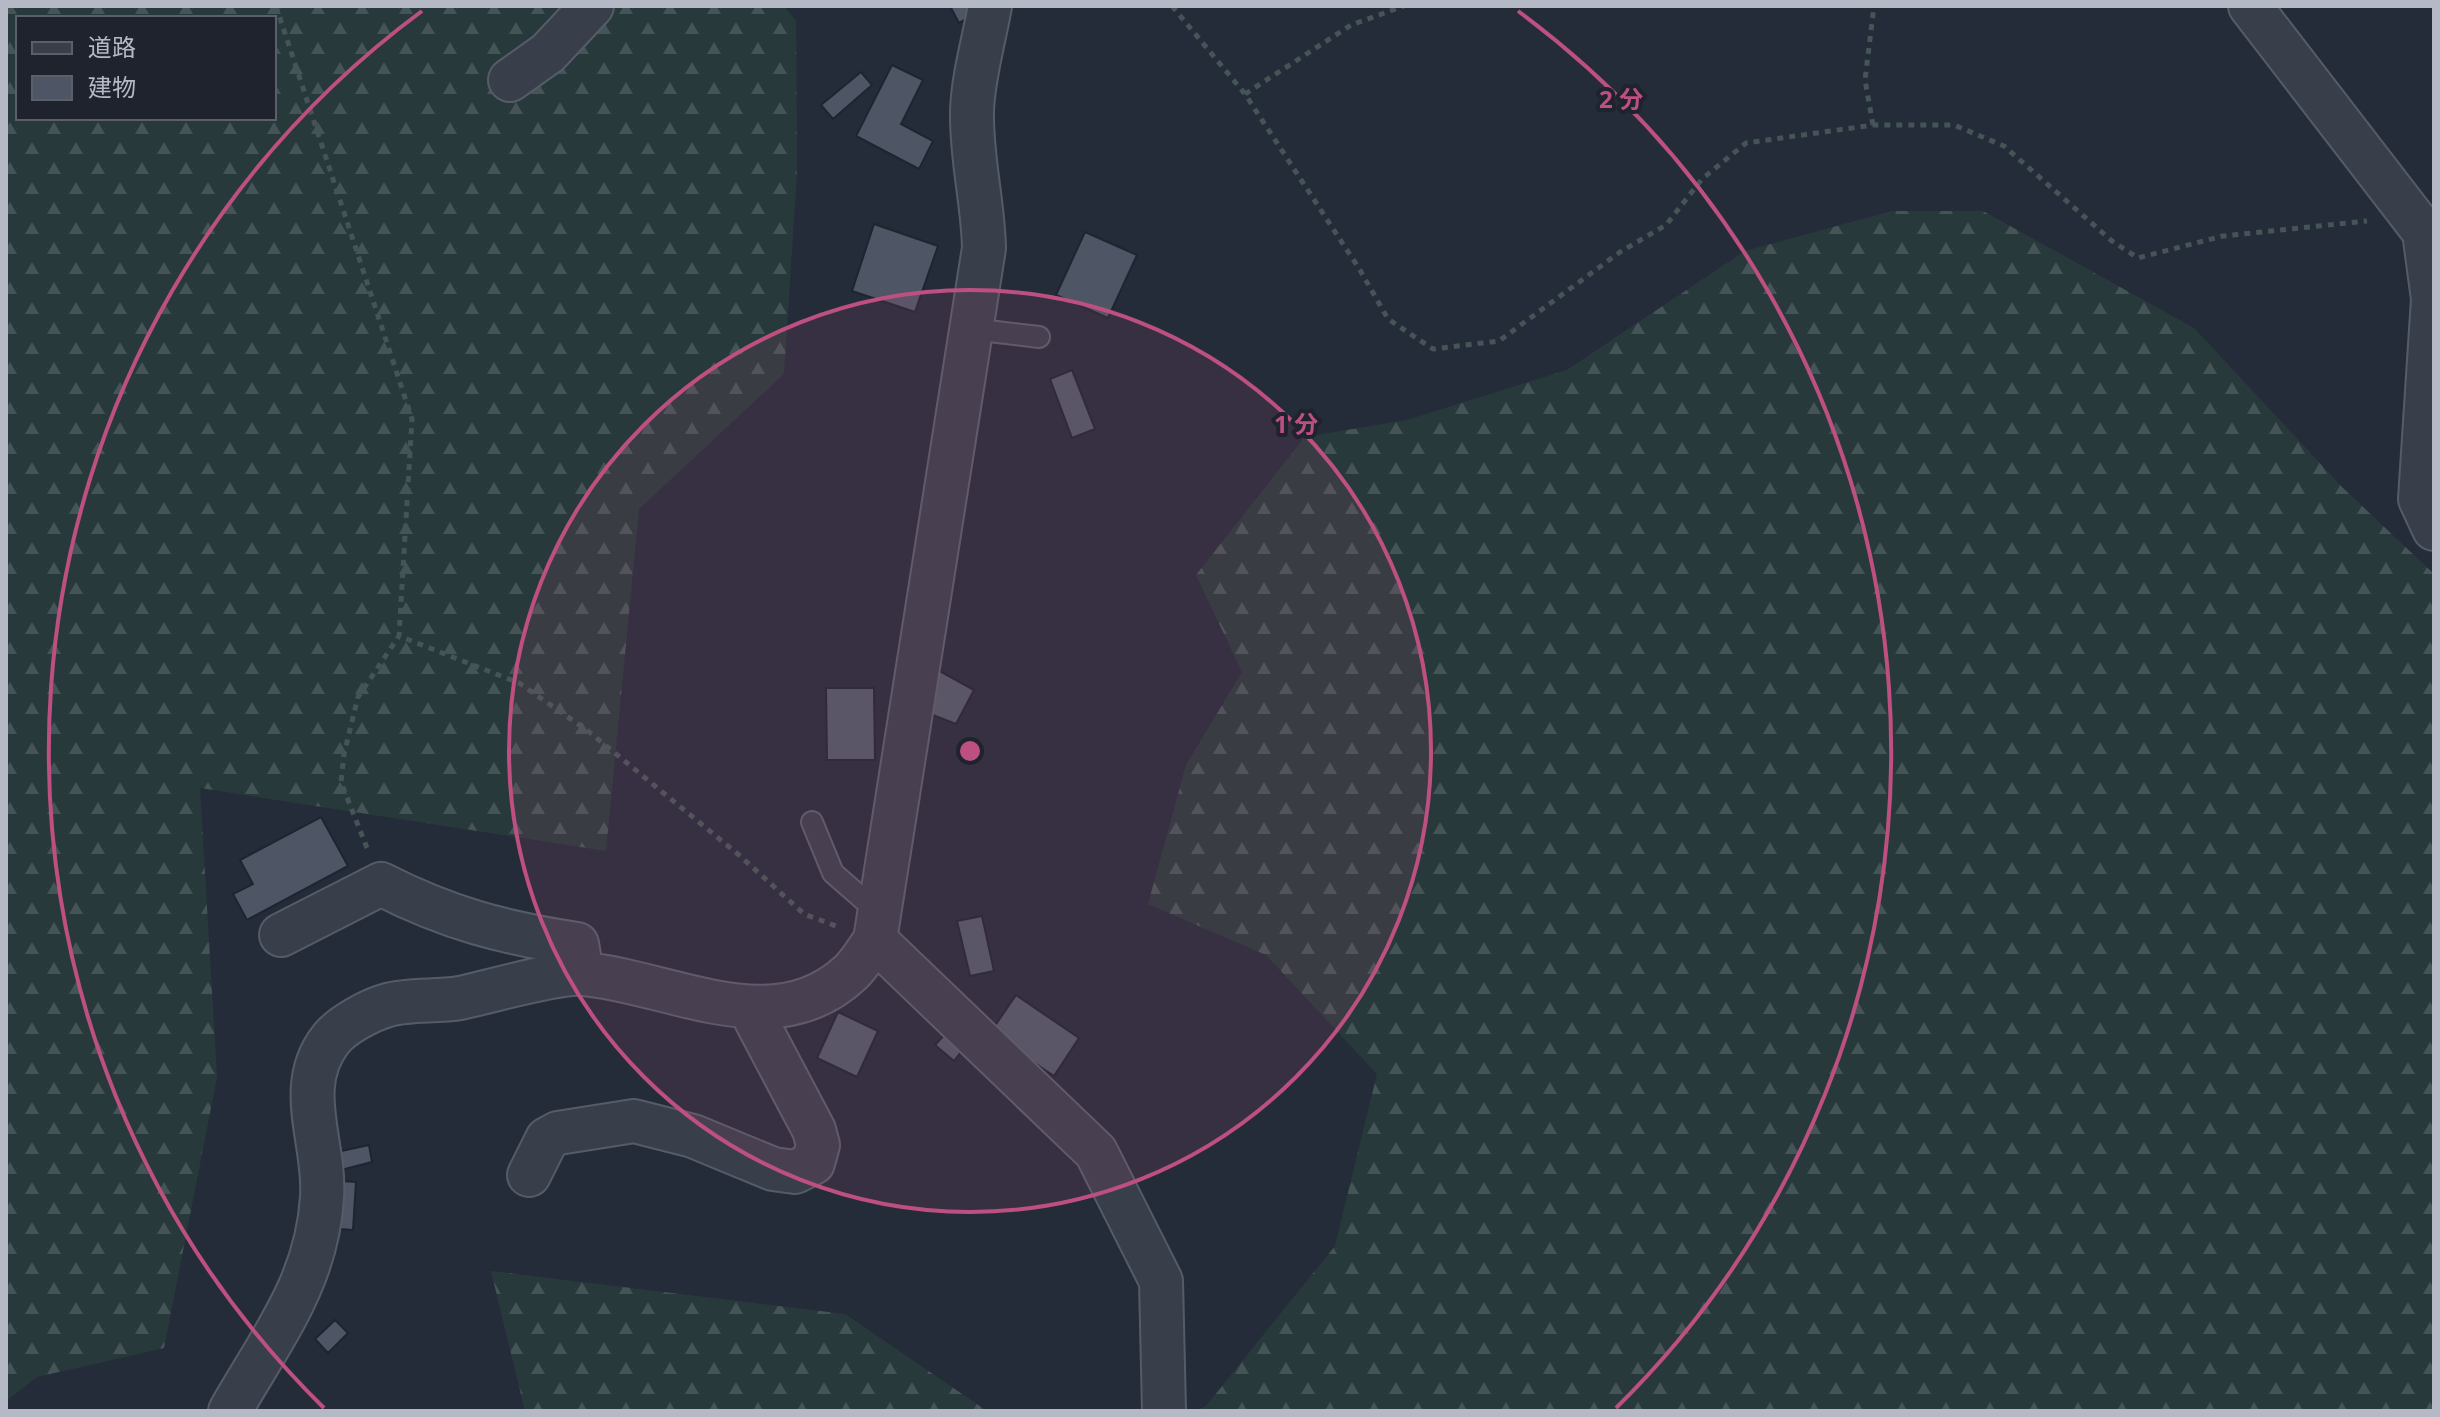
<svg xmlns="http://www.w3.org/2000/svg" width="2440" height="1417" font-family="'Noto Sans','Noto Sans JP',sans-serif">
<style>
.forest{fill:url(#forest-firs);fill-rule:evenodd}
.building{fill:#4e5665;stroke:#1f2530;stroke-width:2}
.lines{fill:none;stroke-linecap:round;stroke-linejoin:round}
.lane-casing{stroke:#565c67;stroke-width:24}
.street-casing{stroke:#565c67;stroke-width:46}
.path{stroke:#455457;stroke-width:5;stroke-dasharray:6 6;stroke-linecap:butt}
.lane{stroke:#383e4a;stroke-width:20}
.street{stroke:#383e4a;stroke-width:42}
.ring{fill:none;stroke:#bd5080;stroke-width:4}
.centre{fill:#bd5080;stroke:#1e232e;stroke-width:4}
.ring-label{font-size:24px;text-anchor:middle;font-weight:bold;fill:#bd5080;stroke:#1e232e;stroke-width:8;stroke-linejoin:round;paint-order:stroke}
</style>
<defs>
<pattern id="forest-firs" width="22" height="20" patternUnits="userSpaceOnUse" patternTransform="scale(2)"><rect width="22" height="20" fill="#28393b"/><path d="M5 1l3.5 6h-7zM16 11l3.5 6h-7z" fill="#455456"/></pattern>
</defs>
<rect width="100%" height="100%" fill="#252c39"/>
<path class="forest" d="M 6,6 L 784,6 L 796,21 L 797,171 L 784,374 L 639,509 L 606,851 L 200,788 L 217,1077 L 164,1348 L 37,1377 L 6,1401 ZM 18,18 L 274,18 L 274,118 L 18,118 Z
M 1892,211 L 1983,211 L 2194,328 L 2342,487 L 2434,574 L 2434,1411 L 1196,1411 L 1206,1406 L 1335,1246 L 1377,1074 L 1266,955 L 1148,904 L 1186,765 L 1242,672 L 1196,575 L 1305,437 L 1407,420 L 1567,370 L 1745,251 Z
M 491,1271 L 845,1314 L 987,1411 L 525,1411 Z"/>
<path class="building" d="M 950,6 L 972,6 L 976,14 L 959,23 Z
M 892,65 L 923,80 L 901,124 L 933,141 L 919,169 L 856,136 Z
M 861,72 L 872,85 L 833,119 L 821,105 Z
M 874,224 L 938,246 L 915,312 L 852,291 Z
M 1085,232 L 1137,255 L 1108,318 L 1056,295 Z
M 1072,370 L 1095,429 L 1072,438 L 1050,379 Z
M 936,669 L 974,690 L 956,724 L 925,712 Z
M 826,688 L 874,688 L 875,760 L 827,760 Z
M 321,817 L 348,866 L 247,920 L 233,894 L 253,884 L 240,860 Z
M 982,916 L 994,971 L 970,976 L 957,921 Z
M 1016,995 L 1079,1038 L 1054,1076 L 990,1033 Z
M 838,1012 L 878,1031 L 857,1077 L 817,1058 Z
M 946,1033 L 964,1048 L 954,1061 L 935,1045 Z
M 369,1145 L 372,1162 L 341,1170 L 337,1152 Z
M 342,1181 L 356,1182 L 353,1230 L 340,1229 Z
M 335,1320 L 348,1333 L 328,1353 L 315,1339 Z"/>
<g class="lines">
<defs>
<path id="lane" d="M 972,329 L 1039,337
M 812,822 L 833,873 L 880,914"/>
<path id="street" d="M 2250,6 L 2424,232 L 2433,299 L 2420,499 L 2434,529
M 510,80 L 548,53 L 592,6
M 281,935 L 381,884 C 447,918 504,933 577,944 L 582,973
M 875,940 L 1096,1152 L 1161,1281 L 1164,1411
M 529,1175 L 547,1139 L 558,1133 L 634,1121 L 693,1136 L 773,1169 L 795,1172 L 813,1163 L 818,1145 L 814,1130 L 750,1009
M 230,1411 C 270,1340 317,1283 322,1197 C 326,1143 293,1087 331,1039 C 342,1025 370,1010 388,1005 C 410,999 436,1002 460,998 C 489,992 559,971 584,974 C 671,982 774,1044 850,973 C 860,964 867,951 875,940 L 984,248 C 983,202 971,158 972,111 C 973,77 984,40 990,6"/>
</defs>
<use href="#lane" class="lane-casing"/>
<use href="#street" class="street-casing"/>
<path class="path" d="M 276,6 L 412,419 L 399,636 L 519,683 L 588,731 L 739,855 L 804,914 L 836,926
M 1172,6 L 1245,94 L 1360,270 L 1388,319 L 1433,349 L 1499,341 L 1620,252 L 1666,225 L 1702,179 L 1746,143 L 1873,125 L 1954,125 L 2004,146 L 2112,241 L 2138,258 L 2223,236 L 2367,221
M 1245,94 L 1351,25 L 1404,6
M 1873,125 L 1865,80 L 1874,6
M 367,848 L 341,782 L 344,754 L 358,697 L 399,636"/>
<use href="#lane" class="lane"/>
<use href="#street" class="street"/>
</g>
<circle cx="970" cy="751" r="461" fill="#bd5080" fill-opacity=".12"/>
<g class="ring">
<circle cx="970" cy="751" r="461"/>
<path d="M324 1408A921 921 0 0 1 422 11M1518 11A921 921 0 0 1 1616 1408"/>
</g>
<circle cx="970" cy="751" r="12" class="centre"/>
<g class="ring-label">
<text x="1621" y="108">2 分</text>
<text x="1296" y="433">1 分</text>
</g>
<rect width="2440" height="1417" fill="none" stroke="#b4b9c5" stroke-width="16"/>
<rect x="16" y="16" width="260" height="104" fill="#1e232e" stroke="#5a5f6a" stroke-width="2"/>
<rect x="32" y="42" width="40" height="12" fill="#383e4a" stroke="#5a5f6a" stroke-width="2"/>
<text x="88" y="56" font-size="24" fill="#b4b9c5">道路</text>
<rect x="32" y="76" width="40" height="24" fill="#4e5665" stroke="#5a5f6a" stroke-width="2"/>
<text x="88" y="96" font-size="24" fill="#b4b9c5">建物</text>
</svg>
